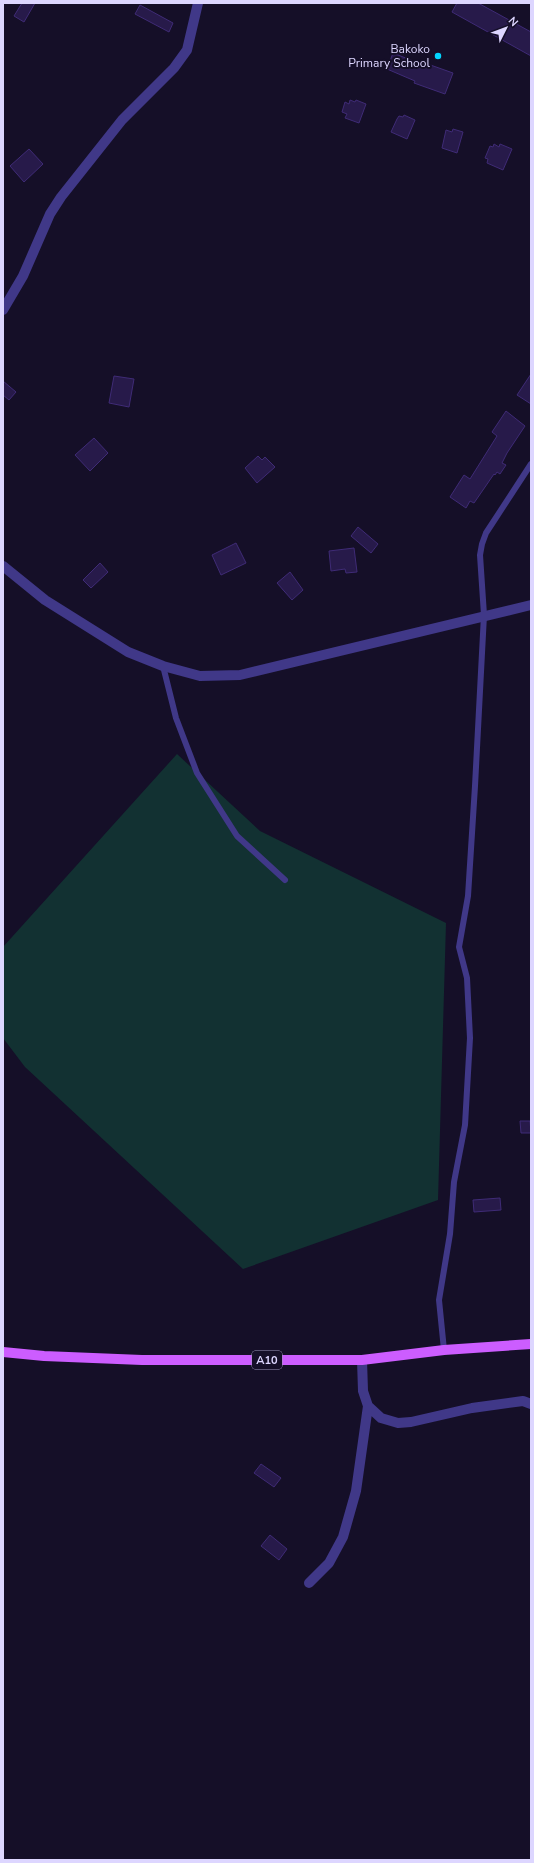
<svg xmlns="http://www.w3.org/2000/svg" width="534" height="1863" font-family="'Nunito Sans',sans-serif">
<style>
.green{fill:#123132}
.building{fill:#271a4a;stroke:#3f2b76}
.lines{fill:none;stroke-linecap:round;stroke-linejoin:round}
.lane{stroke:#403888;stroke-width:6}
.street{stroke:#403888;stroke-width:10}
.primary{stroke:#cc5dff;stroke-width:10}
.poi-dot{fill:#02d6ff;stroke:#150f28;stroke-width:1.5}
.labels{text-anchor:middle;dominant-baseline:central;stroke-width:4;stroke-linejoin:round;paint-order:stroke}
.shield{fill:#150f28;stroke:#a19abe;stroke-width:1}
.shield-label{font-size:11px;font-weight:bold;fill:#ddd6ff}
.poi-label{font-size:12px;fill:#ddd6ff;stroke:#150f28;text-anchor:end}
</style>
<rect width="100%" height="100%" fill="#150f28"/>
<path class="green" d="M 177,754 L 260,831 L 446,923 L 438,1200 L 243,1269 L 25,1067 L 3,1038 L 3,947 Z"/>
<path class="building" d="M 22,3 L 35,3 L 24,22 L 14,16 Z
M 457,3 L 478,3 L 531,32 L 531,56 L 452,12 Z
M 140,5 L 173,23 L 169,32 L 135,14 Z
M 393,53 L 421,64 L 422,62 L 453,73 L 445,94 L 414,83 L 415,81 L 387,69 Z
M 350,100 L 355,102 L 356,100 L 366,104 L 359,123 L 345,118 L 347,114 L 342,112 L 345,102 L 349,104 Z
M 404,115 L 415,120 L 407,139 L 391,132 L 397,119 L 399,116 L 403,117 Z
M 453,129 L 463,132 L 457,153 L 442,148 L 446,130 L 452,132 Z
M 494,144 L 499,147 L 500,144 L 512,149 L 503,170 L 487,163 L 488,159 L 485,158 L 490,146 L 493,147 Z
M 29,149 L 43,164 L 24,182 L 10,166 Z
M 531,374 L 531,404 L 517,395 Z
M 114,376 L 134,379 L 129,407 L 109,403 Z
M 3,381 L 16,392 L 9,400 L 3,395 Z
M 506,411 L 525,426 L 507,453 L 502,463 L 506,465 L 500,474 L 497,472 L 495,475 L 494,474 L 474,503 L 470,501 L 466,508 L 450,497 L 464,475 L 470,479 L 497,436 L 492,432 Z
M 94,438 L 108,453 L 90,471 L 75,455 Z
M 258,456 L 262,460 L 265,457 L 275,467 L 257,483 L 245,468 Z
M 358,527 L 378,544 L 371,553 L 351,536 Z
M 236,543 L 246,563 L 221,575 L 212,555 Z
M 354,548 L 357,572 L 346,573 L 345,569 L 331,571 L 329,551 Z
M 100,563 L 108,572 L 91,588 L 83,580 Z
M 290,572 L 303,590 L 292,600 L 277,583 Z
M 520,1121 L 530,1121 L 531,1133 L 521,1133 Z
M 500,1198 L 501,1210 L 474,1212 L 473,1200 Z
M 261,1464 L 281,1478 L 274,1487 L 254,1473 Z
M 270,1535 L 287,1549 L 279,1560 L 261,1546 Z"/>
<g class="lines">
<path class="lane" d="M 163,666 L 176,718 L 197,773 L 237,836 L 285,880
M 444,1350 L 439,1300 L 450,1234 L 454,1182 L 465,1125 L 470,1038 L 467,978 L 459,947 L 468,896 L 475,786 L 484,615 L 480,555 L 482,544 L 486,533 L 531,464"/>
<path class="street" d="M 3,310 L 23,276 L 50,214 L 61,197 L 122,120 L 174,68 L 187,50 L 198,3
M 3,566 L 45,600 L 128,652 L 163,666 L 200,676 L 240,675 L 531,605
M 368,1406 L 381,1418 L 398,1423 L 411,1422 L 472,1408 L 523,1401 L 531,1404
M 309,1583 L 329,1563 L 343,1537 L 356,1491 L 368,1406 L 363,1391 L 362,1360"/>
<path class="primary" d="M 3,1352 L 44,1356 L 142,1360 L 362,1360 L 444,1350 L 531,1344"/>
</g>
<circle class="poi-dot" cx="438" cy="56" r="4"/>
<g class="labels">
<rect class="shield" x="252" y="1351" width="30" height="18" rx="3"/>
<g class="shield-label">
<text x="267" y="1360">A10</text>
</g>
<g class="poi-label">
<text x="430" y="49">Bakoko<tspan x="430" dy="14">Primary School</tspan></text>
</g>
</g>
<rect width="534" height="1863" fill="none" stroke="#ddd6ff" stroke-width="8"/>
<g transform="translate(506 28) rotate(48)" stroke="#150f28" stroke-width="3" paint-order="stroke">
<path d="M0-3L7 15L0 10L-7 15Z" fill="#ddd6ff"/>
<text y="-6" font-size="11" font-weight="bold" text-anchor="middle" fill="#ddd6ff">N</text>
</g>
</svg>
